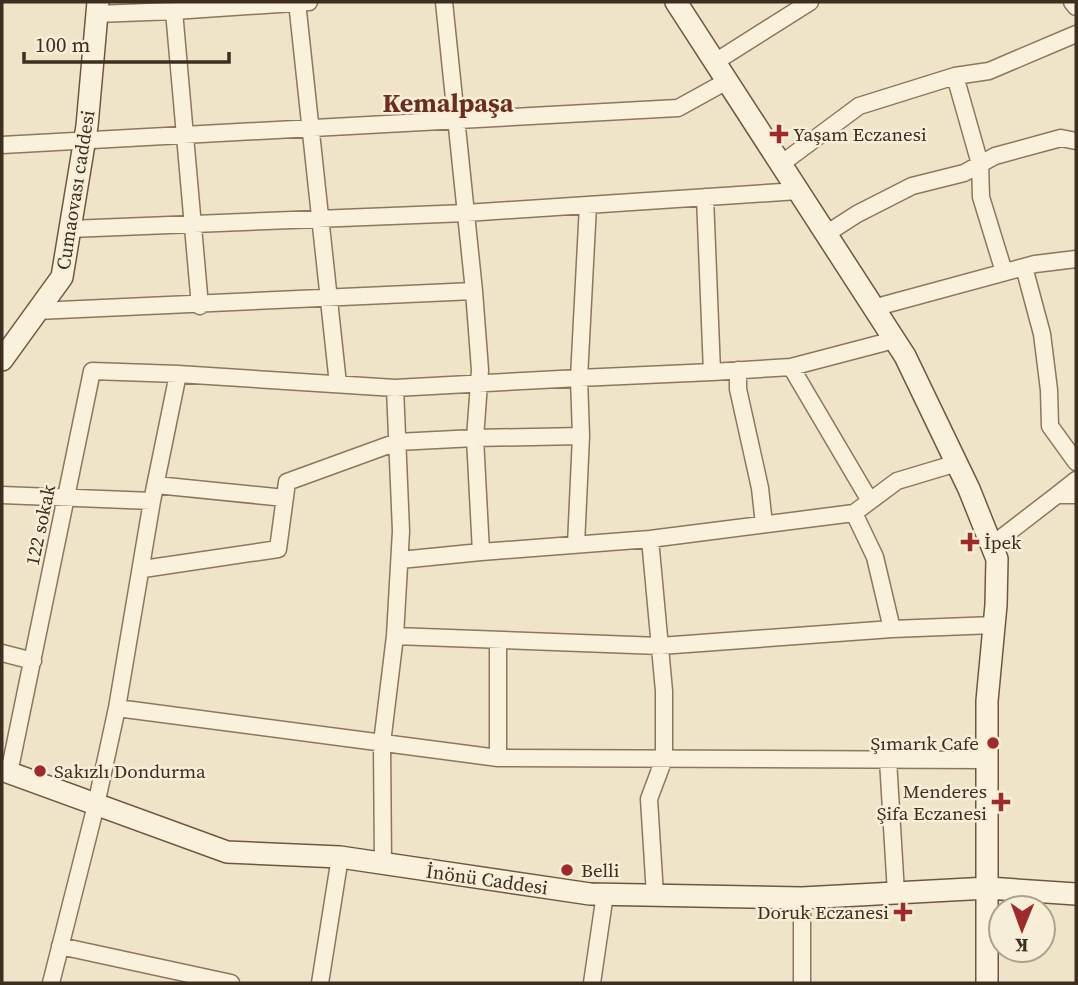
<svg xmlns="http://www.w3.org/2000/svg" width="1078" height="985" font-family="'Source Serif 4',serif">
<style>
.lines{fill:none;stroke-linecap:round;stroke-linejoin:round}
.minor-casing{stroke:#8d765c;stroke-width:19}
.secondary-casing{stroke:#6f573f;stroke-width:24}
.minor{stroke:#faf1dc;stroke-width:16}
.secondary{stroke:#faf1dc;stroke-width:21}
.poi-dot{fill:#9e2a2b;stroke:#f7eed8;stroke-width:2.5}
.labels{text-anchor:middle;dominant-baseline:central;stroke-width:5;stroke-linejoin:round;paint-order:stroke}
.poi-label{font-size:19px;fill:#3d2e20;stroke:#f7eed8;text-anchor:start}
.street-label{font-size:19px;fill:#3d2e20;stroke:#f7eed8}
.district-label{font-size:26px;font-weight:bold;fill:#6b2e1e;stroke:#f7eed8}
</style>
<rect width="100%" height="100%" fill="#f0e4c8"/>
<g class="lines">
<defs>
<path id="minor" d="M 297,2 L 338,384
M 444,2 L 474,291
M 1072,2 L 1076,7
M 174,11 L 309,2
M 97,14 L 174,11 L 200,306
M 715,62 L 810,2
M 955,76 L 980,164 L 981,197 L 1004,272
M 2,145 L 678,108 L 727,81
M 781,164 L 859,106 L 955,76 L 989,71 L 1076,34
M 705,197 L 712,372 L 791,367 L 894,340
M 70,229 L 466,213 L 798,191
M 826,234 L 857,214 L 912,186 L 964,173 L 995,156 L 1061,138 L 1076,141
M 1024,267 L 1042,334 L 1049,390 L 1050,426 L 1076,462
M 873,308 L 1035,264 L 1076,259
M 37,311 L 474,291 L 480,370 L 475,438 L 397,442 L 287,482 L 278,549 L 143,569
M 791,367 L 870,501
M 738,370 L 738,389 L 760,488 L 764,524
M 395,388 L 579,378 L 588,205
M 156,485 L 285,498
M 2,495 L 152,501
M 1057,495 L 1076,480
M 650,539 L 854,513 L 897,481 L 957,463
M 576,545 L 581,436
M 992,545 L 1057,495 L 1076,495
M 481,552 L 650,539 L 664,691 L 664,759 L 649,799 L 655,895
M 400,560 L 481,552 L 475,438 L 581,436 L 579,378 L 712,372
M 892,629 L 994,625
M 395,636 L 660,646 L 892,629 L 875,557 L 854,513
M 498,640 L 498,758
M 2,653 L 33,661
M 117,708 L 152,501 L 178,374 L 395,388 L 401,531 L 395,636 L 382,743 L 383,864
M 888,760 L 896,893
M 9,773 L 92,371 L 178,374
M 60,946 L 231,983
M 51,983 L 96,805 L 117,708 L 498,758 L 987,760
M 320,983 L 340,857
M 592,983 L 605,894
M 802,983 L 802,898"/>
<path id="secondary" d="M 676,2 L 905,356 L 969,489 L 997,559 L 996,605 L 987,701 L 987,983
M 2,360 L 62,277 L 87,126 L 98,2
M 2,770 L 227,852 L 340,857 L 590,894 L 802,898 L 988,888 L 1076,894"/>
</defs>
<use href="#minor" class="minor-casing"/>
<use href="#secondary" class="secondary-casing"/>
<use href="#minor" class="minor"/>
<use href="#secondary" class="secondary"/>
</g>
<g class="poi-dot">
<path d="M775.5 123.5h7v7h7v7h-7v7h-7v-7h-7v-7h7z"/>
<path d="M966.5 531.5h7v7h7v7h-7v7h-7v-7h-7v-7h7z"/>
<circle cx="993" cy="743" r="7"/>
<circle cx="40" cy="771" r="7"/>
<path d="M997.5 791.5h7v7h7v7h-7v7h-7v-7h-7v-7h7z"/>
<circle cx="567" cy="870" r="7"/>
<path d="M899.5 901.5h7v7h7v7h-7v7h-7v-7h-7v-7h7z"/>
</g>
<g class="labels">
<g class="poi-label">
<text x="793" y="134">Yaşam Eczanesi</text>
<text x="984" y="542">İpek</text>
<text x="979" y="743" text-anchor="end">Şımarık Cafe</text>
<text x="54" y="771">Sakızlı Dondurma</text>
<text x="987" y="791" text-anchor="end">Menderes<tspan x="987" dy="22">Şifa Eczanesi</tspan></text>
<text x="581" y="870">Belli</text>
<text x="889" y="912" text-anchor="end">Doruk Eczanesi</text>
</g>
<g class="street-label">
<text transform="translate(75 190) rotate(-81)">Cumaovası caddesi</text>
<text transform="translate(40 525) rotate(-78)">122 sokak</text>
<text transform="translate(487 879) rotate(8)">İnönü Caddesi</text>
</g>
<g class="district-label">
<text x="448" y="103">Kemalpaşa</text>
</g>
</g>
<rect width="1078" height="985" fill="none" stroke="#3d2e20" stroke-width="7"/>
<g transform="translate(1022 929) rotate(181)"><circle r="33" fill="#f7eed8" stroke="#ada18e" stroke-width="2"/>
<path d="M0-5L12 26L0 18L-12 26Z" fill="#9e2a2b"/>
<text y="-10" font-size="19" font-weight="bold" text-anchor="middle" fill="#3d2e20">K</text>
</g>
<path d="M24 52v10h205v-10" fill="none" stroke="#3d2e20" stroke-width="3.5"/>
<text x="35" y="52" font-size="21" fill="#3d2e20" stroke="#f7eed8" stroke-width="5" paint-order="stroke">100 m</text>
</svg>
